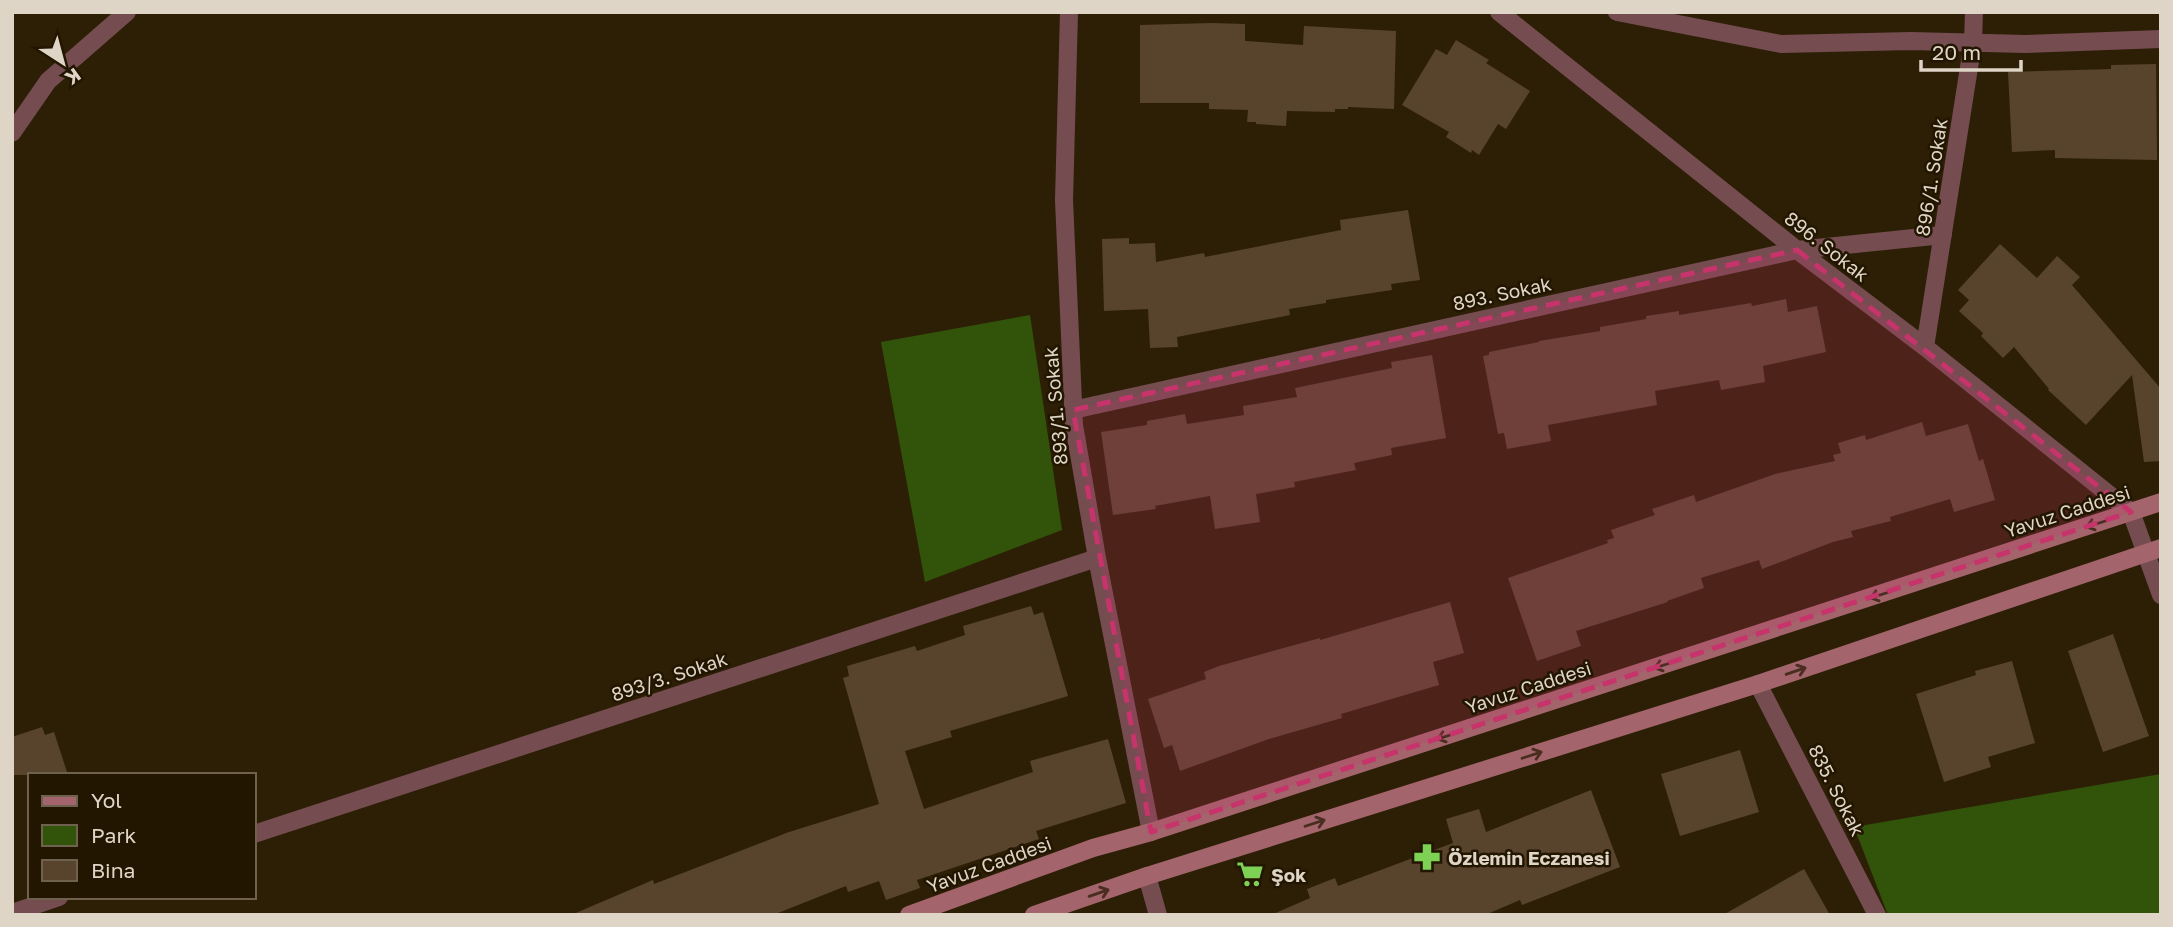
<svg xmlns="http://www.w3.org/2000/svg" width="2173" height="927" font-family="'Golos Text',sans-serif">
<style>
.green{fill:#32540a}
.building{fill:#58442d}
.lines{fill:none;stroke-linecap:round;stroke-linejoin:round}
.minor{stroke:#754d51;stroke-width:18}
.secondary{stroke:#a3646b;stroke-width:18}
.oneway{stroke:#492d20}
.marked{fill:#c6346b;fill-opacity:0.2;stroke:#c6346b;stroke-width:5;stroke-dasharray:14 9;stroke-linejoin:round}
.labels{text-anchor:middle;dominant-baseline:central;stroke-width:5;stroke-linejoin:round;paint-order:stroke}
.street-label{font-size:19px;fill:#ded5c6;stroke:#231600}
.poi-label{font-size:19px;font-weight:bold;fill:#ded5c6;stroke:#231600;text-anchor:start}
</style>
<rect width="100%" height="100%" fill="#2d1f06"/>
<path class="green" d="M 1030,315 L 1062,530 L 925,582 L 881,342 Z
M 2161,774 L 2161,915 L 1888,915 L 1854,827 Z"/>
<path class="building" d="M 1212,23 L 1245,24 L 1245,41 L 1303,45 L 1304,26 L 1396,31 L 1394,109 L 1348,107 L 1348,109 L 1335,109 L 1335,112 L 1287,111 L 1286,126 L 1256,124 L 1256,122 L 1247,122 L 1248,110 L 1209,109 L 1209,103 L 1140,103 L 1140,25 Z
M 1456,40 L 1489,60 L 1486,63 L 1530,91 L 1506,129 L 1498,124 L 1479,155 L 1472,150 L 1471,153 L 1446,137 L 1449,132 L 1402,105 L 1436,49 L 1447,55 Z
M 2156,64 L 2157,160 L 2055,158 L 2055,150 L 2012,152 L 2008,72 L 2111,69 L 2111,65 Z
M 1408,210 L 1420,280 L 1391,284 L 1392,290 L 1326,300 L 1326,303 L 1289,309 L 1290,315 L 1177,337 L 1178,347 L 1150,348 L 1148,309 L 1104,311 L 1102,239 L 1129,238 L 1129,244 L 1155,243 L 1156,262 L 1204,253 L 1205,257 L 1341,230 L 1340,220 Z
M 2000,244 L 2037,278 L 2057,256 L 2080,277 L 2072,285 L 2161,389 L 2161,461 L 2144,462 L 2132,375 L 2086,425 L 2048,390 L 2049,389 L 2014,347 L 2003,358 L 1981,336 L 1983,333 L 1959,311 L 1969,300 L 1958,290 Z
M 1786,299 L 1788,312 L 1817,306 L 1826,352 L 1763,366 L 1765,382 L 1721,390 L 1719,380 L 1655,391 L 1657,405 L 1548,425 L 1551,441 L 1507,449 L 1504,433 L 1498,434 L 1483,356 L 1489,355 L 1489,352 L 1539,342 L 1539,341 L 1600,331 L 1600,327 L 1646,319 L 1646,316 L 1679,311 L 1679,315 L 1751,303 L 1752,306 Z
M 1432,355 L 1446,438 L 1391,448 L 1392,455 L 1354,463 L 1356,470 L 1294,482 L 1295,487 L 1256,494 L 1260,522 L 1215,529 L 1210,496 L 1155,506 L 1156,509 L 1113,515 L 1101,432 L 1147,425 L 1147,421 L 1185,414 L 1187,424 L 1244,415 L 1243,406 L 1297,397 L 1295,388 L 1392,368 L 1391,362 Z
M 1922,422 L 1926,436 L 1968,424 L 1979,461 L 1983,459 L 1995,500 L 1954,512 L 1950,499 L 1890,517 L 1891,521 L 1851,531 L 1853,537 L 1833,542 L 1762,569 L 1759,560 L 1701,578 L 1704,588 L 1667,601 L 1668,602 L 1576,631 L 1581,646 L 1537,661 L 1508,578 L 1608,543 L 1607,540 L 1614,538 L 1611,530 L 1655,515 L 1652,509 L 1694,495 L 1696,502 L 1775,474 L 1835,461 L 1833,455 L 1841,453 L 1838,443 L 1865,435 L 1866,440 Z
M 1450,602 L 1464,653 L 1433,662 L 1439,685 L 1341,714 L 1342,718 L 1269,739 L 1180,771 L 1172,745 L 1164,748 L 1148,699 L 1206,679 L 1204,672 L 1219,666 L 1320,638 L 1320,640 Z
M 1031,606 L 1034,615 L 1043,612 L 1068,696 L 950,731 L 952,737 L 905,751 L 924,809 L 1033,772 L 1030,761 L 1108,739 L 1126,803 L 1036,831 L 1039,839 L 917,880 L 920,888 L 886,900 L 879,881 L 848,892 L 846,886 L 773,915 L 571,915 L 653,880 L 654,884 L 789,832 L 879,804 L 843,678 L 849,676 L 847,666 L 915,646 L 917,651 L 965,635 L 963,626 Z
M 2113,634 L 2149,736 L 2103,752 L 2068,651 Z
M 2012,661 L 2035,743 L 1988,757 L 1991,767 L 1944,782 L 1916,694 L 1976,675 L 1975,671 Z
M 42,727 L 45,735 L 54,732 L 68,775 L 12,775 L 12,737 Z
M 1740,750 L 1759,812 L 1680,836 L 1661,774 Z
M 1591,790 L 1620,867 L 1522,905 L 1520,900 L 1485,915 L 1271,915 L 1310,898 L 1307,889 L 1335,878 L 1338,886 L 1453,843 L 1446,819 L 1479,809 L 1486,832 Z
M 1804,869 L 1830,915 L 1723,915 Z"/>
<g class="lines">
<path class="minor" d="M 1069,12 L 1064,200 L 1074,425 L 1097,558 L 1151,832
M 1499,12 L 1797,250 L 1925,347 L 2131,512 L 2161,595
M 1617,12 L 1781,44 L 1911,41 L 2025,44 L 2161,39
M 12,133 L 48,81 L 127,12
M 1925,347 L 1973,42 L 1974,12
M 1073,410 L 1797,250 L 1943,235
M 1758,684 L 1877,915
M 254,834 L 1097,558
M 1147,876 L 1158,915
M 12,913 L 59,897"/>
<path class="secondary" d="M 909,915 L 1093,848 L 1151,832 L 2161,502
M 1034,915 L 1147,876 L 1758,684 L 2161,548"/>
</g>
<defs><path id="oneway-shaft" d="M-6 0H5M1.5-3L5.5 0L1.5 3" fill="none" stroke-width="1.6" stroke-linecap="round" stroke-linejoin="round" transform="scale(1.75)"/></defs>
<g class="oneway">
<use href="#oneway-shaft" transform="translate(2096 524) rotate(162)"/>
<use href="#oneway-shaft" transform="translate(1880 595) rotate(162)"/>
<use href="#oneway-shaft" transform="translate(1664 665) rotate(162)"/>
<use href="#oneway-shaft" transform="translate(1796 671) rotate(-19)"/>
<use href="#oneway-shaft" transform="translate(1447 736) rotate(162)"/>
<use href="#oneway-shaft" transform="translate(1532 755) rotate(-18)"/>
<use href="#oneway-shaft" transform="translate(1315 823) rotate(-18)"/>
<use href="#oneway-shaft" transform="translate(1099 893) rotate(-19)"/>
</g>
<path class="marked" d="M 1797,250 L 2131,512 L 1151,832 L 1073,410 Z"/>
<defs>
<symbol id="pharmacy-bare" viewBox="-9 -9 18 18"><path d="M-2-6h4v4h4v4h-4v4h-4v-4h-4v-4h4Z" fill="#7dd154" stroke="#231600" stroke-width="2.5" paint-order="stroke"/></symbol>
<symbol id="supermarket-bare" viewBox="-9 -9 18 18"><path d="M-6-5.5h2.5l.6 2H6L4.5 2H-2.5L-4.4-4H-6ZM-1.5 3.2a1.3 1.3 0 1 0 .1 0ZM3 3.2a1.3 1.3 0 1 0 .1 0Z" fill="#7dd154" stroke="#231600" stroke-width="2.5" paint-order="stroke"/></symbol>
</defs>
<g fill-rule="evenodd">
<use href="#pharmacy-bare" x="1408" y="838" width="38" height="38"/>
<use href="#supermarket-bare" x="1231" y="855" width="38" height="38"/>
</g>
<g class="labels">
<g class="street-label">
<text transform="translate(1931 177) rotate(-81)">896/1. Sokak</text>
<text transform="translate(1827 246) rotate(38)">896. Sokak</text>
<text transform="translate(1502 293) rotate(-12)">893. Sokak</text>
<text transform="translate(1055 406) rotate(-95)">893/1. Sokak</text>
<text transform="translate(2067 511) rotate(-18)">Yavuz Caddesi</text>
<text transform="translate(669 676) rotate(-18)">893/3. Sokak</text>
<text transform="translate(1528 687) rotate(-18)">Yavuz Caddesi</text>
<text transform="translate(1837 790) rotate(63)">835. Sokak</text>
<text transform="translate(989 864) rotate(-20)">Yavuz Caddesi</text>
</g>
<g class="poi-label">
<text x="1448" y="857">Özlemin Eczanesi</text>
<text x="1271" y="874">Şok</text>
</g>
</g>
<rect width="2173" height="927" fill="none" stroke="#ded5c6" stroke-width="28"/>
<rect x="28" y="773" width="228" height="126" fill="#231600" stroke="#6e624f" stroke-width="2"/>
<rect x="42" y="796" width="35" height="10" fill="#a3646b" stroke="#6e624f" stroke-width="2"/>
<text x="91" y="808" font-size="21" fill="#ded5c6">Yol</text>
<rect x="42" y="825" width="35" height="21" fill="#32540a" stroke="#6e624f" stroke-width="2"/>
<text x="91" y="843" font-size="21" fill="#ded5c6">Park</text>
<rect x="42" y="860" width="35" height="21" fill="#58442d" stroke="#6e624f" stroke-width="2"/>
<text x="91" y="878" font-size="21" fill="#ded5c6">Bina</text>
<g transform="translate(63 63) rotate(144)" stroke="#231600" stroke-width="5" paint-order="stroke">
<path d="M0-5L12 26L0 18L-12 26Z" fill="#ded5c6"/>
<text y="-10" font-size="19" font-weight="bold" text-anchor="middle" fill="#ded5c6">K</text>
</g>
<path d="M1921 60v10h100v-10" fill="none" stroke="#ded5c6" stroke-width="3.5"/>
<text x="1932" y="60" font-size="21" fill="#ded5c6" stroke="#231600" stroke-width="5" paint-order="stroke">20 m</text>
</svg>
